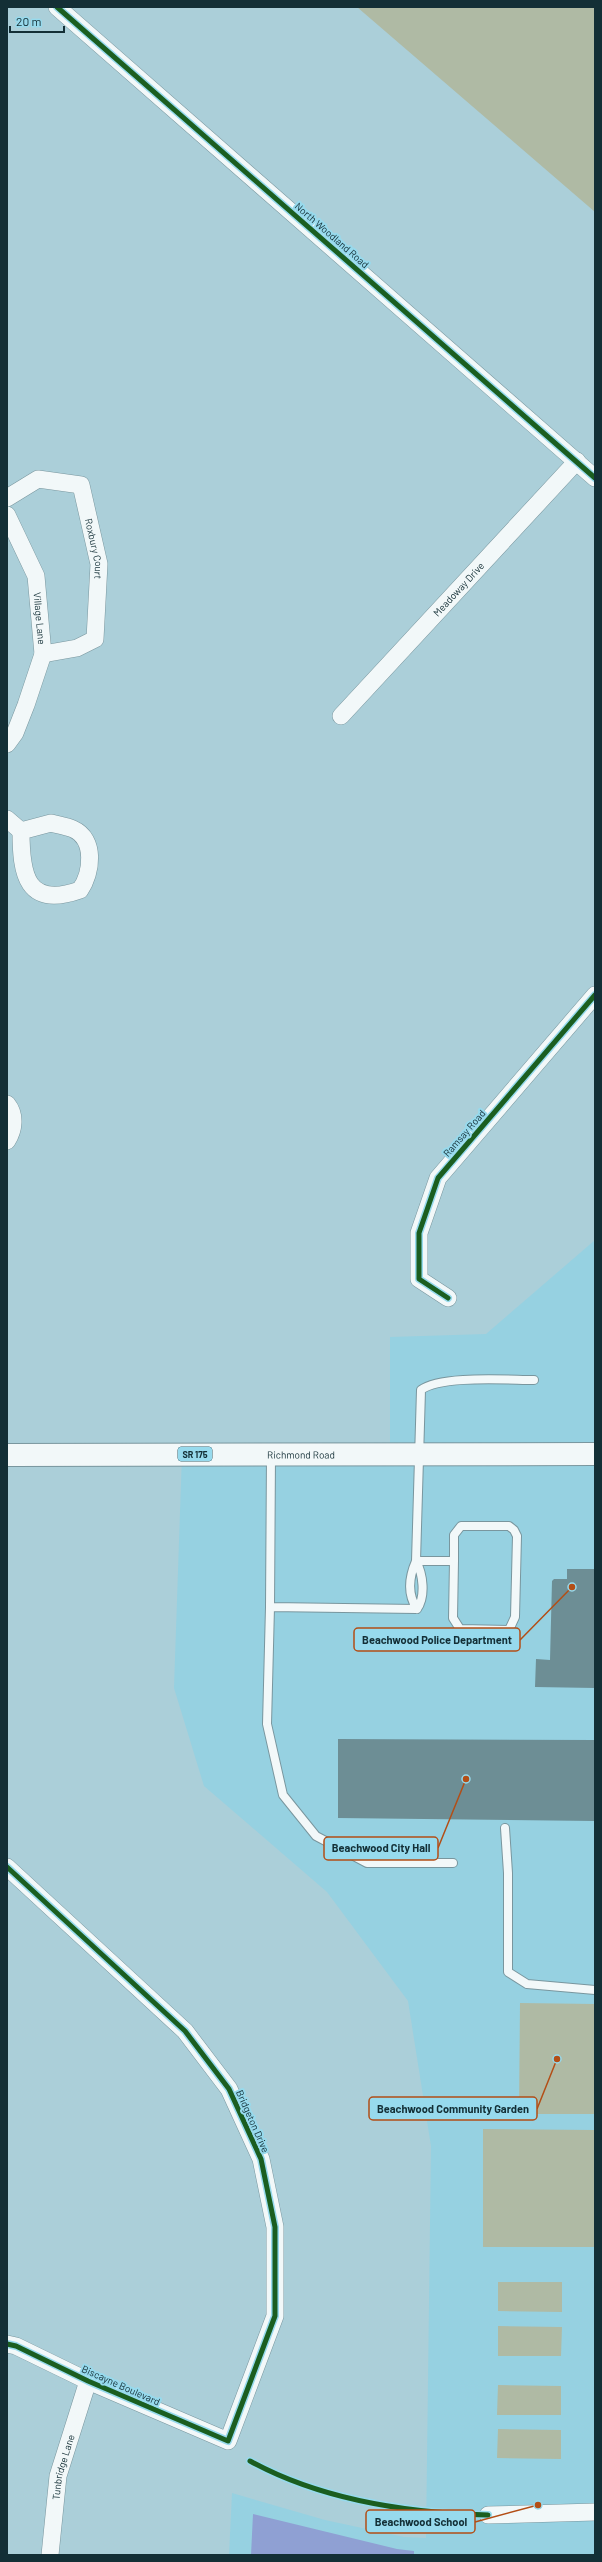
<svg xmlns="http://www.w3.org/2000/svg" width="602" height="2562" font-family="Barlow,sans-serif">
<style>
.built{fill:#96d1e1}
.green{fill:#afbaa4}
.water{fill:#8fa0d3}
.building{fill:#6d8e95}
.lines{fill:none;stroke-linecap:round;stroke-linejoin:round}
.service-casing{stroke:#79969e;stroke-width:10}
.minor-casing{stroke:#79969e;stroke-width:18}
.primary-casing{stroke:#79969e;stroke-width:24}
.service{stroke:#f2f8f9;stroke-width:8}
.minor{stroke:#f2f8f9;stroke-width:17}
.primary{stroke:#f2f8f9;stroke-width:22}
.cycleway-casing{stroke:#97daed;stroke-width:8}
.cycleway{stroke:#1b5e20;stroke-width:5}
.labels{text-anchor:middle;dominant-baseline:central;stroke-width:4;stroke-linejoin:round;paint-order:stroke}
.shield{fill:#97daed;stroke:#3b626d;stroke-width:1}
.shield-label{font-size:9px;font-weight:bold;fill:#132f36}
.street-label{font-size:10px;fill:#132f36;stroke:#97daed}
.leader{fill:none;stroke:#b34e16;stroke-width:1.5}
.callout-dot{fill:#b34e16;stroke:#97daed;stroke-width:1.5}
.callout{fill:#97daed;stroke:#b34e16;stroke-width:1.5}
.callout-label{font-size:11px;text-anchor:middle;font-weight:bold;fill:#132f36}
</style>
<rect width="100%" height="100%" fill="#abcfd9"/>
<path class="built" d="M 595,1240 L 595,2555 L 229,2555 L 232,2493 L 325,2520 L 404,2537 L 426,2538 L 431,2146 L 408,2001 L 327,1892 L 204,1786 L 174,1688 L 182,1454 L 390,1454 L 390,1337 L 486,1334 Z"/>
<path class="green" d="M 357,7 L 595,7 L 595,212 Z
M 520,2003 L 595,2004 L 595,2114 L 519,2114 Z
M 483,2129 L 595,2130 L 595,2247 L 483,2247 Z
M 498,2282 L 562,2282 L 562,2312 L 498,2311 Z
M 498,2326 L 562,2327 L 561,2356 L 498,2356 Z
M 498,2385 L 561,2386 L 561,2415 L 497,2415 Z
M 498,2429 L 561,2430 L 561,2459 L 497,2458 Z"/>
<path class="water" d="M 253,2514 L 397,2549 L 414,2551 L 414,2555 L 251,2555 Z"/>
<path class="building" d="M 567,1569 L 595,1569 L 595,1688 L 535,1687 L 536,1659 L 550,1660 L 552,1581 L 554,1579 L 567,1579 Z
M 338,1739 L 595,1740 L 595,1821 L 338,1818 Z"/>
<g class="lines">
<defs>
<path id="service" d="M 271,1455 L 270,1607 L 417,1609
M 416,1561 C 409,1577 407,1594 417,1609
M 416,1561 C 423,1574 426,1596 417,1609
M 454,1561 L 454,1535 L 461,1526 L 509,1526 L 514,1530 L 517,1536 L 515,1617 L 509,1630 L 460,1629 L 453,1618 L 454,1561 L 416,1561 L 421,1390 C 440,1375 508,1380 534,1380
M 270,1607 L 267,1724 L 283,1795 L 316,1836 L 367,1863 L 453,1863
M 505,1828 L 508,1873 L 508,1972 L 527,1984 L 595,1990"/>
<g id="minor">
<path d="M 57,7 L 595,478"/>
<path id="s1" d="M 7,498 L 38,479 L 81,485 L 99,564 L 95,639 L 77,648 L 43,654"/>
<path id="s2" d="M 7,515 L 36,576 L 43,654 L 26,705 L 15,733 L 7,744"/>
<path id="s3" d="M 341,716 L 577,461"/>
<path d="M 7,819 L 21,831"/>
<path d="M 51,823 C 58,825 66,826 73,829 C 96,839 92,873 80,890 C 26,909 21,874 21,831 Z"/>
<path d="M 7,1104 C 16,1115 14,1130 7,1141"/>
<path d="M 448,1298 L 419,1279 L 419,1233 L 438,1178 L 595,995"/>
<path d="M 7,1867 L 185,2031 L 229,2089 L 261,2159 L 275,2227 L 275,2316 L 228,2441 L 88,2381 L 16,2346 L 7,2344"/>
<path d="M 488,2515 L 595,2512"/>
<path id="s4" d="M 50,2555 L 58,2476 L 88,2381"/>
</g>
<g id="primary">
<path id="s5" d="M 7,1455 L 595,1454"/>
</g>
</defs>
<use href="#service" class="service-casing"/>
<use href="#minor" class="minor-casing"/>
<use href="#primary" class="primary-casing"/>
<use href="#service" class="service"/>
<use href="#minor" class="minor"/>
<use href="#primary" class="primary"/>
<defs>
<path id="cycleway" d="M 57,7 L 595,478
M 448,1298 L 419,1279 L 419,1233 L 438,1178 L 595,995
M 7,1867 L 185,2031 L 229,2089 L 261,2159 L 275,2227 L 275,2316 L 228,2441 L 88,2381 L 16,2346 L 7,2344
M 250,2461 C 321,2500 407,2513 488,2515"/>
</defs>
<use href="#cycleway" class="cycleway-casing"/>
<use href="#cycleway" class="cycleway"/>
</g>
<g class="labels">
<rect class="shield" x="178" y="1447" width="34" height="14" rx="3"/>
<g class="shield-label">
<text x="195" y="1454">SR 175</text>
</g>
<g class="street-label">
<text transform="translate(332 235) rotate(41)">North Woodland Road</text>
<text stroke="none"><textPath href="#s1" startOffset="145">Roxbury Court</textPath></text>
<text stroke="none"><textPath href="#s3" startOffset="173">Meadoway Drive</textPath></text>
<text stroke="none"><textPath href="#s2" startOffset="110">Village Lane</textPath></text>
<text transform="translate(464 1133) rotate(-49)">Ramsay Road</text>
<text stroke="none"><textPath href="#s5" startOffset="294">Richmond Road</textPath></text>
<text transform="translate(253 2121) rotate(66)">Bridgeton Drive</text>
<text transform="translate(121 2385) rotate(24)">Biscayne Boulevard</text>
<text stroke="none"><textPath href="#s4" startOffset="89">Tunbridge Lane</textPath></text>
</g>
</g>
<path class="leader" d="M572 1587L520 1640M466 1779L438 1848M557 2059L537 2109M538 2505L475 2522"/>
<g class="callout-dot">
<circle cx="572" cy="1587" r="4"/>
<circle cx="466" cy="1779" r="4"/>
<circle cx="557" cy="2059" r="4"/>
<circle cx="538" cy="2505" r="4"/>
</g>
<g class="callout">
<rect x="354" y="1628" width="166" height="23" rx="4"/>
<rect x="324" y="1837" width="114" height="23" rx="4"/>
<rect x="369" y="2097" width="168" height="23" rx="4"/>
<rect x="366" y="2510" width="109" height="23" rx="4"/>
</g>
<g class="callout-label">
<text x="437" y="1644">Beachwood Police Department</text>
<text x="381" y="1852">Beachwood City Hall</text>
<text x="453" y="2113">Beachwood Community Garden</text>
<text x="421" y="2526">Beachwood School</text>
</g>
<rect width="602" height="2562" fill="none" stroke="#132f36" stroke-width="16"/>
<path d="M10 26v6h54v-6" fill="none" stroke="#132f36" stroke-width="2"/>
<text x="16" y="26" font-size="12" fill="#132f36" stroke="#97daed" stroke-width="3" paint-order="stroke">20 m</text>
</svg>
